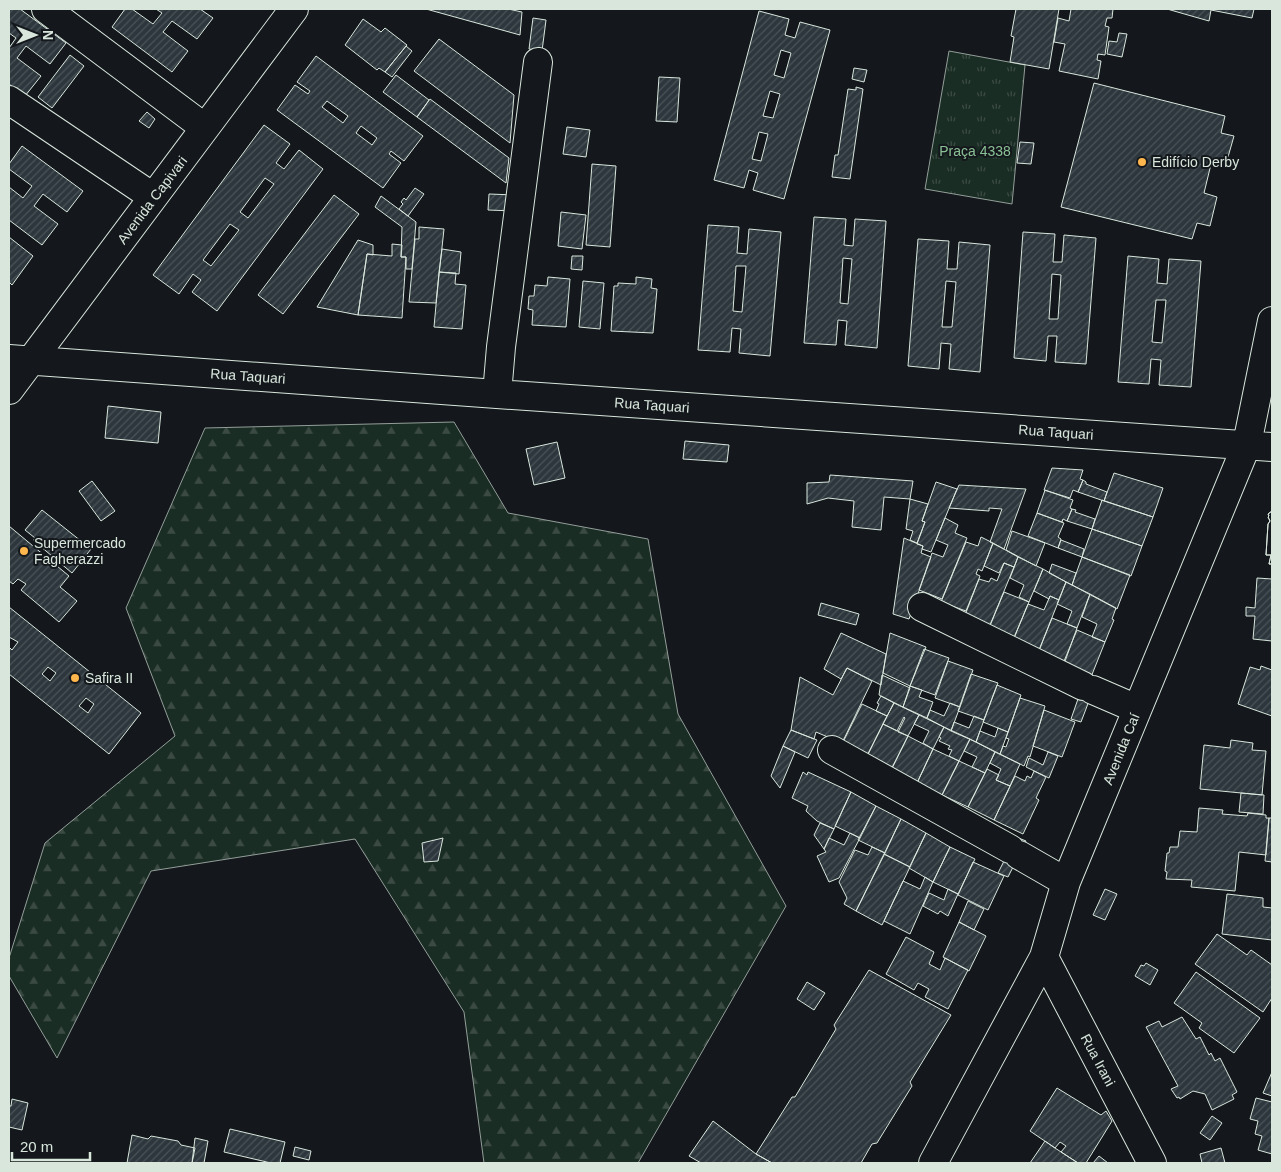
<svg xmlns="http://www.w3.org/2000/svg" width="1281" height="1172" font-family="Arial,sans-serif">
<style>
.grass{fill:url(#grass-tufts);stroke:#939e99}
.forest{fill:url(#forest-firs);stroke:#939e99}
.building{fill:url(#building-hatch);stroke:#d8e6dc;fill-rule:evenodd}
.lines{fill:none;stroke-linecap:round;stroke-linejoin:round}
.minor-casing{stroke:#d8e6dc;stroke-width:30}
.minor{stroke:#14181c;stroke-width:28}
.poi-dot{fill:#ffb74d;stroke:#14181c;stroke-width:2}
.labels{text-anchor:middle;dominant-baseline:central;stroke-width:4;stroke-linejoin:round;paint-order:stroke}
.park-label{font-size:14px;fill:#8ac095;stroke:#14181c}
.poi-label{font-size:14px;fill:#d8e6dc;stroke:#14181c;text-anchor:start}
.street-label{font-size:14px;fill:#d8e6dc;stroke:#14181c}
</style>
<defs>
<pattern id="grass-tufts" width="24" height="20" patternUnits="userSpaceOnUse" patternTransform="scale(1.25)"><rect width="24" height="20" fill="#1a2d24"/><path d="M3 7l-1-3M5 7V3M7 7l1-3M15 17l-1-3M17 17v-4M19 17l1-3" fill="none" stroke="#3b4b43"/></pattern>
<pattern id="forest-firs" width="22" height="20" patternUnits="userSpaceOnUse" patternTransform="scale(1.25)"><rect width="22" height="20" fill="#1a2d24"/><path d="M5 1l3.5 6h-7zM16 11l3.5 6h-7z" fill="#3b4b43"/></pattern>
<pattern id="building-hatch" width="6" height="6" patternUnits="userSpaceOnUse" patternTransform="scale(1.25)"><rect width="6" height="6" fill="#2c363c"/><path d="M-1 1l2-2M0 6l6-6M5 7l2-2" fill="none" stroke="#4a5358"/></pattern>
</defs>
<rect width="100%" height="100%" fill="#14181c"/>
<path class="grass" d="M 949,51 L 1025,65 L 1012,204 L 925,189 Z"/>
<path class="forest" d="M 454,422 L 508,513 L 648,539 L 678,714 L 786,906 L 638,1163 L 484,1163 L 464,1012 L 355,839 L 151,871 L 57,1058 L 9,976 L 9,958 L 45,843 L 175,736 L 126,608 L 205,428 Z"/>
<path class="building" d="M 9,9 L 20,9 L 66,43 L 50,64 L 26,46 L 17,58 L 41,76 L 25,96 L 9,84 L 9,48 L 16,38 L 9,33 Z
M 125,9 L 132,9 L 153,24 L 162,13 L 156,9 L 200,9 L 213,18 L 197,39 L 172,21 L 163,32 L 188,51 L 172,72 L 112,27 Z
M 426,9 L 508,9 L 522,12 L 520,35 Z
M 1016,9 L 1059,9 L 1049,69 L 1010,62 L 1014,37 L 1011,36 Z
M 1071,9 L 1113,9 L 1112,18 L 1107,18 L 1105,26 L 1109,27 L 1105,55 L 1098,54 L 1097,60 L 1101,61 L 1098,79 L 1059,71 L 1065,44 L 1054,42 L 1058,18 L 1069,21 Z
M 1167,9 L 1254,9 L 1252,18 L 1211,10 L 1209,21 Z
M 759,11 L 789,19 L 785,35 L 795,38 L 800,22 L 830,30 L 784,199 L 753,190 L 758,173 L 749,170 L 744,188 L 714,180 ZM 781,50 L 791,53 L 784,78 L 774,75 ZM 770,91 L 780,94 L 773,118 L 763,116 ZM 759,132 L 768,134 L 761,161 L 752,159 Z
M 533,18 L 546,20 L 542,51 L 529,49 Z
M 363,19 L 381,32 L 385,28 L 407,45 L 385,72 L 379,68 L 377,70 L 345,45 Z
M 1119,33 L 1127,34 L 1122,57 L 1107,54 L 1109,41 L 1117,42 Z
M 439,39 L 514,95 L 510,143 L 414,71 Z
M 406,46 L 412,51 L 392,77 L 385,72 Z
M 70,55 L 84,66 L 52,108 L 38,97 Z
M 316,56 L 423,136 L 404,161 L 391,151 L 389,154 L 401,163 L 383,188 L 277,110 L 295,85 L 308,94 L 310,91 L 297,82 ZM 327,101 L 348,116 L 343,123 L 322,107 ZM 361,126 L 377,138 L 372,145 L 356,133 Z
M 854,68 L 867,70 L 864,82 L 852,79 Z
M 396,75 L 429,100 L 417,117 L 383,92 Z
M 659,77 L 680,78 L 677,122 L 656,121 Z
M 1094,83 L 1225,116 L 1221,133 L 1234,136 L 1226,164 L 1212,160 L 1204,193 L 1217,197 L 1210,226 L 1197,223 L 1192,239 L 1061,207 Z
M 856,87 L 863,89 L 850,179 L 832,177 L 835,155 L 838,155 L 848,89 L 856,90 Z
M 430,99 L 509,158 L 506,183 L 417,117 Z
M 147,112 L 155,119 L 149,128 L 139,121 Z
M 264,125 L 290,144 L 276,163 L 284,169 L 299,150 L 323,169 L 217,311 L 192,292 L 201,280 L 193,274 L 179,294 L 153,275 ZM 265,178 L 274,184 L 248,218 L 240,212 ZM 230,224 L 239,230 L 211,266 L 203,260 Z
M 567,127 L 590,130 L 586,157 L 563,154 Z
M 1020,142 L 1034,143 L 1031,164 L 1017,163 Z
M 22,146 L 83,191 L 67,212 L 43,194 L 34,206 L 58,224 L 42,245 L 9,220 L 9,187 L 23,198 L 32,186 L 9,169 L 9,164 Z
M 592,164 L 616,166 L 610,247 L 586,245 Z
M 415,188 L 424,194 L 408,216 L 399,209 L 403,204 L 401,202 L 404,198 L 406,200 Z
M 489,194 L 515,195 L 514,211 L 488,210 Z
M 334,195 L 359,214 L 283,314 L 258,295 Z
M 381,196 L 416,222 L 412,269 L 406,269 L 406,257 L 401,257 L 402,227 L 375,207 Z
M 561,212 L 586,215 L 582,249 L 558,246 Z
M 814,217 L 846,219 L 844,245 L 853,246 L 855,219 L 886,221 L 877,348 L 845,345 L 847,321 L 838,320 L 836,345 L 804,343 ZM 843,258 L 852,259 L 848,304 L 840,303 Z
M 708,225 L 739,227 L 737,253 L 747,254 L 749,229 L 781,232 L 770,356 L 739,353 L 741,329 L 732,328 L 730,352 L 698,350 ZM 736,266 L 746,266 L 742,312 L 733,311 Z
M 419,227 L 444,229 L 436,303 L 409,302 L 415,239 L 419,239 Z
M 1023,232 L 1055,234 L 1053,262 L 1062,262 L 1064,235 L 1096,238 L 1086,364 L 1055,362 L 1057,336 L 1048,336 L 1046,361 L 1014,358 ZM 1052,274 L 1061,275 L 1058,319 L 1049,319 Z
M 9,237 L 33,256 L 12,285 L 9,282 Z
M 918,239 L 949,241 L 947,269 L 957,269 L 959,242 L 990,245 L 980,372 L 949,369 L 951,344 L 941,343 L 939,369 L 908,366 ZM 946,281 L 956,282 L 952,327 L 942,327 Z
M 358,240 L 373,245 L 373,255 L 367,254 L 358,315 L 317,307 Z
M 392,244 L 402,245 L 401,257 L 406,257 L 402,318 L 358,315 L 367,254 L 392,256 Z
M 442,249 L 461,252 L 459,274 L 439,272 Z
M 572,256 L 583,256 L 582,270 L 571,269 Z
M 1128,256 L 1159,259 L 1157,283 L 1167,284 L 1169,259 L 1201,261 L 1191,387 L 1159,385 L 1161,360 L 1151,359 L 1149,384 L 1118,382 ZM 1156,300 L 1166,300 L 1162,343 L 1152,342 Z
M 439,272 L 456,273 L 455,284 L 466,285 L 462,329 L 434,327 Z
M 548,277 L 570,279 L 566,327 L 532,325 L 533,310 L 528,309 L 529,296 L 534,296 L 535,285 L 547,286 Z
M 636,277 L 652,279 L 651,288 L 657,289 L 653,333 L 611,331 L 614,286 L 618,286 L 618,283 L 636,284 Z
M 583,281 L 604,283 L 600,329 L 579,327 Z
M 108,406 L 161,412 L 158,443 L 105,438 Z
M 685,441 L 729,445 L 727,462 L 683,459 Z
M 557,442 L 565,478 L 534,485 L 526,449 Z
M 1052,468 L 1083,470 L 1080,479 L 1083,480 L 1078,492 L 1073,490 L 1070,498 L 1044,490 Z
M 1114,473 L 1163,488 L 1153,517 L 1104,501 Z
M 830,475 L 913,481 L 910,499 L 884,497 L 881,530 L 852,527 L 854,501 L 828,498 L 807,504 L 807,483 L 829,482 Z
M 1083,480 L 1086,482 L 1086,484 L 1107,492 L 1104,501 L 1078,492 Z
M 92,481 L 115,511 L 101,521 L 79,491 Z
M 936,482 L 957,489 L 931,552 L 922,549 L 923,546 L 917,544 L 925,522 L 922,521 Z
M 959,485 L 1026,489 L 1004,549 L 990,542 L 1002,509 L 989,508 L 989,511 L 949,508 Z
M 1045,490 L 1073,500 L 1070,508 L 1072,509 L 1067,521 L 1063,519 L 1062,522 L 1037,513 Z
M 910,499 L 928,504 L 922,521 L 925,522 L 917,543 L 910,540 L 913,531 L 906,529 Z
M 1102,500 L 1153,517 L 1142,546 L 1092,529 Z
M 1072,509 L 1076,510 L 1075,512 L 1095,519 L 1092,529 L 1067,521 Z
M 42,510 L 91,549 L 72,573 L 33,540 L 35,538 L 25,530 Z
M 1272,511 L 1272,564 L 1269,564 L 1271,555 L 1266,555 L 1268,524 L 1270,521 L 1268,517 L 1269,516 L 1268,514 Z
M 1272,511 L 1272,564 L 1269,564 L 1271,555 L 1266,555 L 1268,524 L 1270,521 L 1268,517 L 1269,516 L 1268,514 Z
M 1037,513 L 1064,523 L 1058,537 L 1061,539 L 1058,548 L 1028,536 Z
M 945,518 L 958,525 L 955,533 L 967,538 L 942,599 L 919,590 L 932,553 L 943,557 L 948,545 L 936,540 Z
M 9,526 L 69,576 L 60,587 L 77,601 L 59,622 L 21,590 L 26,584 L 18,579 L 13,584 L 9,581 Z
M 1092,529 L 1142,546 L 1131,576 L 1082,557 Z
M 1012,531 L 1045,543 L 1036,566 L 1006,550 Z
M 981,537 L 993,543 L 982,571 L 978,569 L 976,574 L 980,576 L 966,611 L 941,602 L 966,542 L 978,546 Z
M 904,538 L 923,546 L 921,553 L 931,557 L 909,619 L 893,614 Z
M 1061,540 L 1084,549 L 1082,557 L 1058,548 Z
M 993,543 L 1018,557 L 1014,567 L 1004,563 L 999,573 L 984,566 Z
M 1018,557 L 1043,569 L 1029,602 L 1019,597 L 1024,585 L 1010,578 Z
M 1082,557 L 1130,575 L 1117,609 L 1072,585 Z
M 1004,563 L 1014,567 L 990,625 L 965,615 L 979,579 L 989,582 L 991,578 L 997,581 Z
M 1052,564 L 1076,573 L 1072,585 L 1049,573 Z
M 1043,569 L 1066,582 L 1059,600 L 1050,596 L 1049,599 L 1034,591 Z
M 1257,578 L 1272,579 L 1272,641 L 1253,639 L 1255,616 L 1246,616 L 1246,607 L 1255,608 Z
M 1066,582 L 1090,594 L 1077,628 L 1067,624 L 1072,611 L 1057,604 Z
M 1004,592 L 1029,602 L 1014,638 L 989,628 Z
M 1090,594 L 1116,608 L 1112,619 L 1114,620 L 1105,642 L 1092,637 L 1097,624 L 1082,617 Z
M 1050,596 L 1059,600 L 1039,650 L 1013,640 L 1028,604 L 1044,610 Z
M 821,603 L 859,614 L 856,625 L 818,615 Z
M 9,607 L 141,713 L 109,754 L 9,674 L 9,647 L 12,650 L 18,642 L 9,637 ZM 48,667 L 56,673 L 50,681 L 42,674 ZM 86,698 L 94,704 L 88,713 L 79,706 Z
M 1052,618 L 1077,628 L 1064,664 L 1038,653 Z
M 1077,630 L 1105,642 L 1091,677 L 1062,666 Z
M 841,633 L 886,654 L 881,685 L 847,668 L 841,679 L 824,669 Z
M 890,633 L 926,647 L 910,686 L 883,673 Z
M 924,649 L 949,658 L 935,695 L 910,686 Z
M 948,661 L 973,670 L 960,707 L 935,698 Z
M 1261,666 L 1272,670 L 1272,716 L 1238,704 L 1250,667 L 1260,670 Z
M 847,668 L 872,681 L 842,743 L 816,732 L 814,739 L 791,730 L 800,677 L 833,695 Z
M 971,674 L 998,683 L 984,720 L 958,711 Z
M 882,675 L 910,688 L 903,707 L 879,695 Z
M 1086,676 L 1097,680 L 1081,722 L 1071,719 Z
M 997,685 L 1021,695 L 1008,732 L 983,722 Z
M 910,686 L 922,690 L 919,697 L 933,702 L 927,718 L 903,707 Z
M 881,696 L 894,703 L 887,716 L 876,711 L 879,704 L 877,703 Z
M 1020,698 L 1045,706 L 1030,757 L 1028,756 L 1024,766 L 1000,754 L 1003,746 L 1006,747 L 1009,739 L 1006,738 Z
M 894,703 L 919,715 L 908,736 L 898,732 L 905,718 L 904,717 L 897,731 L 883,724 Z
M 950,703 L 960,707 L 951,731 L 927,718 L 930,710 L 944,716 Z
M 862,704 L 887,716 L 866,758 L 841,746 Z
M 1044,710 L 1075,722 L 1062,757 L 1033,746 Z
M 919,715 L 944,727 L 933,749 L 923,743 L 929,731 L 914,724 Z
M 974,716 L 984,720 L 976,742 L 951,731 L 954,722 L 969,728 Z
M 883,724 L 908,736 L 891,770 L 866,758 Z
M 944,727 L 970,739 L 959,761 L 949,756 L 952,750 L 948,749 L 950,746 L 939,741 L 941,738 L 939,737 Z
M 998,728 L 1008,732 L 1000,754 L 976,742 L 980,731 L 995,737 Z
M 791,730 L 817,740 L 808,758 L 783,746 Z
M 908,736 L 933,749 L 917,783 L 891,770 Z
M 970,739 L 995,752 L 985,773 L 972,767 L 977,757 L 964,751 Z
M 1231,740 L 1253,743 L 1252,750 L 1266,751 L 1262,795 L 1200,789 L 1204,745 L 1230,748 Z
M 783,746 L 795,752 L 780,788 L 771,776 Z
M 933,749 L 959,761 L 942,795 L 917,783 Z
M 995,752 L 1020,764 L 1010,786 L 996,780 L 1001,769 L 990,763 Z
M 1048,752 L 1058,756 L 1049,778 L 1026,767 L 1029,758 L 1043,765 Z
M 959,761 L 985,773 L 968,807 L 942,795 Z
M 987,769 L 999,775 L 996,780 L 1010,786 L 994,820 L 968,807 Z
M 1034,771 L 1046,777 L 1036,798 L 1039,800 L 1023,834 L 994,820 L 1015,776 L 1025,781 L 1027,776 L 1031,778 Z
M 803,772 L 807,775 L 808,772 L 851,792 L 834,829 L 817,821 L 806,811 L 808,806 L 792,798 Z
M 851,792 L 876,806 L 860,838 L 835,826 Z
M 1241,793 L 1264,795 L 1263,814 L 1239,812 Z
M 876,806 L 901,819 L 885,853 L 858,840 Z
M 1199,808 L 1223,810 L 1222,814 L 1247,816 L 1248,813 L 1266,815 L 1266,818 L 1269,818 L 1266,855 L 1239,852 L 1235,891 L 1191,887 L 1192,880 L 1166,879 L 1167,872 L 1165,871 L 1167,853 L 1169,853 L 1170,847 L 1178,847 L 1180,831 L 1197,832 Z
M 1269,818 L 1272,818 L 1272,862 L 1265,861 Z
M 901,819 L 926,833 L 910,867 L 884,854 Z
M 820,823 L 834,829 L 824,849 L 814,835 Z
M 850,833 L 860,838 L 839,878 L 829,882 L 817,856 L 826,852 L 824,849 L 829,838 L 844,845 Z
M 926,833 L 950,847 L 933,882 L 909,868 Z
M 1016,837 L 1026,841 L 1008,877 L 998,873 Z
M 443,838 L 438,861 L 424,862 L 422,843 Z
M 872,847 L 885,853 L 856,911 L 844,904 L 847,898 L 839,882 L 855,850 L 868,855 Z
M 950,847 L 975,859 L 958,894 L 933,882 Z
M 884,854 L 910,867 L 882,925 L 856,911 Z
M 973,862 L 1004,876 L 988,910 L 958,895 Z
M 925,877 L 933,882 L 910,934 L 884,921 L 903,881 L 920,889 Z
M 948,889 L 958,894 L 948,916 L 940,911 L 938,914 L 923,906 L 929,893 L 944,900 Z
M 1105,889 L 1117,894 L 1105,920 L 1093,915 Z
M 1227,894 L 1263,898 L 1263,907 L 1272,908 L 1272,940 L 1222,934 Z
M 968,901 L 984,909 L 974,930 L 959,922 Z
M 959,922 L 986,936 L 969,971 L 943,957 Z
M 1217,934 L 1247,955 L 1251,950 L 1272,965 L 1272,998 L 1263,1012 L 1195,964 Z
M 906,937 L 934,952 L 929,964 L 940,970 L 945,958 L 968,970 L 948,1009 L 925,997 L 929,989 L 918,983 L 914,990 L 886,974 Z
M 1146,963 L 1158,970 L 1150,985 L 1135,976 L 1141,965 L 1144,966 Z
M 869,970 L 951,1015 L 910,1082 L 912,1086 L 877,1143 L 872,1144 L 861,1163 L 772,1163 L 756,1154 L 792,1097 L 795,1097 L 836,1029 L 834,1025 Z
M 1196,972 L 1260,1018 L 1234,1053 L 1199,1028 L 1202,1023 L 1174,1003 Z
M 807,982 L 825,993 L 814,1010 L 797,999 Z
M 1182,1017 L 1196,1039 L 1200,1037 L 1209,1055 L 1211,1053 L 1215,1061 L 1220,1058 L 1237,1092 L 1232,1095 L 1234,1099 L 1212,1110 L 1205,1094 L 1193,1091 L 1180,1099 L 1179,1097 L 1177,1098 L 1171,1089 L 1178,1086 L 1146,1027 L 1159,1021 L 1162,1027 Z
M 1272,1072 L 1272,1096 L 1263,1093 Z
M 1057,1088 L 1101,1115 L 1106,1111 L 1112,1121 L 1086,1163 L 1078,1163 L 1061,1152 L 1066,1146 L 1060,1142 L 1055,1148 L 1030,1131 Z
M 1256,1098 L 1272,1102 L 1272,1154 L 1258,1150 L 1262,1136 L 1255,1134 L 1258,1121 L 1250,1119 Z
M 12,1099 L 28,1103 L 22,1130 L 9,1127 L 9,1106 L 11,1106 Z
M 1212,1116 L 1222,1123 L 1210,1140 L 1200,1133 Z
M 713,1121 L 756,1154 L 772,1163 L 701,1163 L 689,1156 Z
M 230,1129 L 285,1142 L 280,1163 L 271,1163 L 224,1152 Z
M 132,1135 L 148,1139 L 151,1136 L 178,1141 L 181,1145 L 195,1148 L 192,1163 L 127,1163 Z
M 195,1138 L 208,1141 L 204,1163 L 192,1163 Z
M 1045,1141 L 1055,1148 L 1078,1163 L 1030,1163 Z
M 295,1147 L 311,1151 L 309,1160 L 293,1156 Z
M 1221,1148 L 1225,1163 L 1202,1163 L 1200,1154 Z
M 1099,1156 L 1108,1163 L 1093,1163 Z"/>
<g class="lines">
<defs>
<path id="minor" d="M 46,9 L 205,128
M 9,100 L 153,197
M 9,359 L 497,394 L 1272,447
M 9,390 L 294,9
M 497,394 L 501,347 L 538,62
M 922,607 L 1083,686
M 1093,690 L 1137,709
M 832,750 L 1010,849
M 1019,855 L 1066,882
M 1044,957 L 1152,1163
M 933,1163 L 1044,957 L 1066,882 L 1247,444 L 1272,321"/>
</defs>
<use href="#minor" class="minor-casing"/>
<use href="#minor" class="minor"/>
</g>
<g class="poi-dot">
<circle cx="1142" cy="162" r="5"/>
<circle cx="24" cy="551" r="5"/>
<circle cx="75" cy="678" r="5"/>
</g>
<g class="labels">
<g class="park-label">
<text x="975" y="151">Praça 4338</text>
</g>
<g class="poi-label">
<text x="1152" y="162">Edifício Derby</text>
<text x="34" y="543">Supermercado<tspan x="34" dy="16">Fagherazzi</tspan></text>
<text x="85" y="678">Safira II</text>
</g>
<g class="street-label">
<text transform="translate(152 200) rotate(-53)">Avenida Capivari</text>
<text transform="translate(248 376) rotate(4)">Rua Taquari</text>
<text transform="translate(652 405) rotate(4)">Rua Taquari</text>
<text transform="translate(1056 432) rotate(4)">Rua Taquari</text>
<text transform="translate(1121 749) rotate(-68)">Avenida Caí</text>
<text transform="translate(1098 1060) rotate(62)">Rua Irani</text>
</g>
</g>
<rect width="1281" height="1172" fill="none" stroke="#d8e6dc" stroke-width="20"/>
<g transform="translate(35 35) rotate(90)" stroke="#14181c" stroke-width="4" paint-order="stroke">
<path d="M0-4L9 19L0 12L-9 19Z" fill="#d8e6dc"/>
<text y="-8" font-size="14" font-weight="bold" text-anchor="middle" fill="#d8e6dc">N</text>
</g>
<path d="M12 1152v8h78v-8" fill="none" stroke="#d8e6dc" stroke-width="2.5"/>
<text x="20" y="1152" font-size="15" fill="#d8e6dc" stroke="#14181c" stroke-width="4" paint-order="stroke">20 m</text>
</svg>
